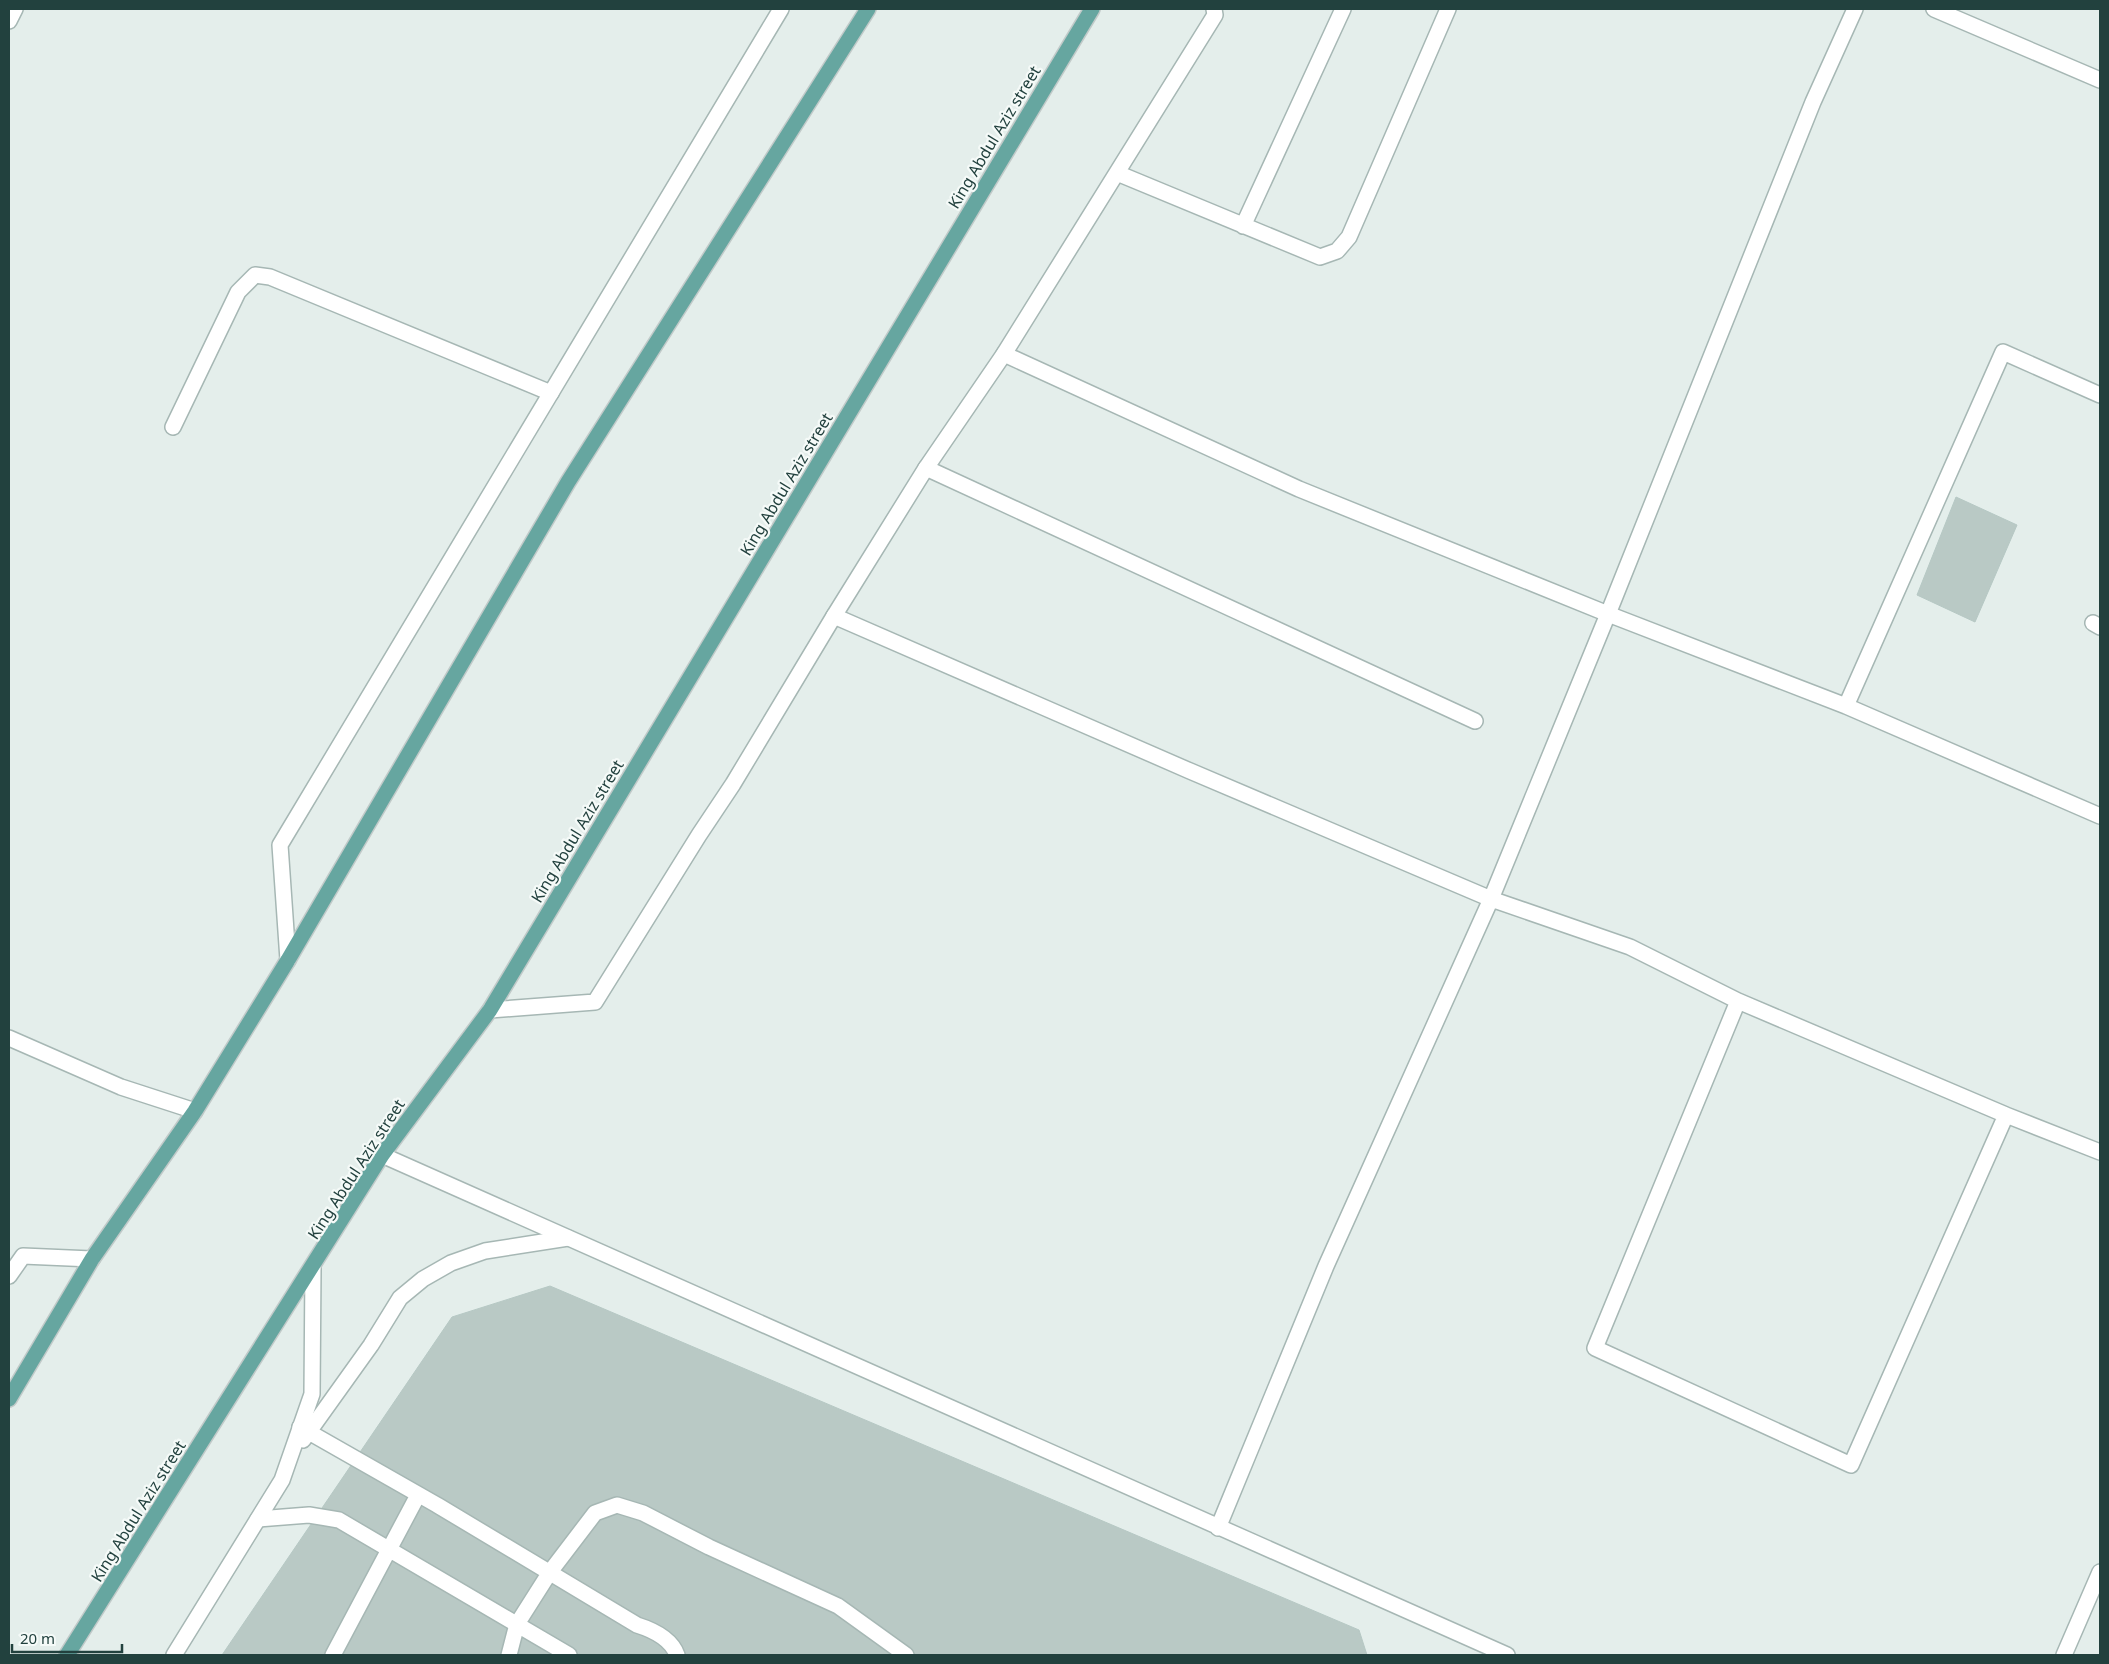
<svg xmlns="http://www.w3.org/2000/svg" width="2109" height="1664" font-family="'Noto Sans',sans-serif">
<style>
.building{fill:#b9c9c5;stroke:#b6c8c4}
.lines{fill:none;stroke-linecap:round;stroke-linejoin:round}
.lane-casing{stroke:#a6b7b4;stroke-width:18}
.street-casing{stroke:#a6b7b4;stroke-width:18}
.primary-casing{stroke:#c1cac9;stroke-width:18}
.lane{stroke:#fff;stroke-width:15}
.street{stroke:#fff;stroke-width:15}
.primary{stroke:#66a6a0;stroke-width:15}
.labels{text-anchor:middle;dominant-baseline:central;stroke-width:4.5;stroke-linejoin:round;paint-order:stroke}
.street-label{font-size:16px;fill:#22413e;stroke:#f5faf8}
</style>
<rect width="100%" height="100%" fill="#e4eeeb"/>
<path class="building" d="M 1956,497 L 2017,525 L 1975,622 L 1917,595 Z
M 550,1286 L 1359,1630 L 1367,1655 L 222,1655 L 452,1317 Z"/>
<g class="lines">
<defs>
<path id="lane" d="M 1117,173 L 1320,257 L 1337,251 L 1349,237 L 1448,9
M 1243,226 L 1343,9
M 173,427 L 238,292 L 255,275 L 270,277 L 551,393
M 490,1010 L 595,1002 L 699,835 L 733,784 L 834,616 L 926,468 L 1004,354 L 1215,15 L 1214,9
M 300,1427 L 437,1505 L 637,1625 C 653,1630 671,1638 677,1655
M 303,1440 L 371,1345 L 400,1298 L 423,1279 L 451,1263 L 485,1251 L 568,1238
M 258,1519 L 309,1515 L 339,1520 L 569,1655
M 333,1655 L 418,1495
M 509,1655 L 517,1624 L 550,1572 L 595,1513 L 617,1505 L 643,1513 L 709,1547 L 838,1606 L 906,1655"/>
<path id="street" d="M 1934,9 L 2100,80
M 9,21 L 15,9
M 1004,354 L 1299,489 L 1608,614 L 1846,706
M 2100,395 L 2003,352 L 1846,706 L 2100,816
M 926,468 L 1475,721
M 834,616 L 1190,771 L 1491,899 L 1630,947 L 1738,1001 L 2006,1115 L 1851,1465 L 1595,1348 L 1738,1001
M 2093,623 L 2100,627
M 288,960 L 280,845 L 781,9
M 9,1038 L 121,1087 L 195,1111
M 2006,1115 L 2100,1152
M 382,1155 L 1507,1655
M 9,1276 L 23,1256 L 92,1259
M 1218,1528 L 1326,1266 L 1491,899 L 1608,614 L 1813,102 L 1855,9
M 174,1655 L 282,1480 L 312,1394 L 313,1268
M 2064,1655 L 2100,1572"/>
<path id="primary" d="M 9,1399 L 92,1259 L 195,1111 L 288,960 L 568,482 L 868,9
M 67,1655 L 382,1155 L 490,1010 L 1092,9"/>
</defs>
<use href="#lane" class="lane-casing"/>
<use href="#street" class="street-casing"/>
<use href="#primary" class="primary-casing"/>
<use href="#lane" class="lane"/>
<use href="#street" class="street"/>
<use href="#primary" class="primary"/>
</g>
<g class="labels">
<g class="street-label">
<text transform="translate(994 137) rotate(-59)">King Abdul Aziz street</text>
<text transform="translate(786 484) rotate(-59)">King Abdul Aziz street</text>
<text transform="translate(577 831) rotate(-59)">King Abdul Aziz street</text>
<text transform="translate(356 1169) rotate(-57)">King Abdul Aziz street</text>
<text transform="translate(138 1511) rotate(-58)">King Abdul Aziz street</text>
</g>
</g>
<rect width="2109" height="1664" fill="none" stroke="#22413e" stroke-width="20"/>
<path d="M12 1644v8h110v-8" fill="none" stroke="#22413e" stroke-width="2.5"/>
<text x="20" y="1644" font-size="15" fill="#22413e" stroke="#f5faf8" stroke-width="4" paint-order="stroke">20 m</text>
</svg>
